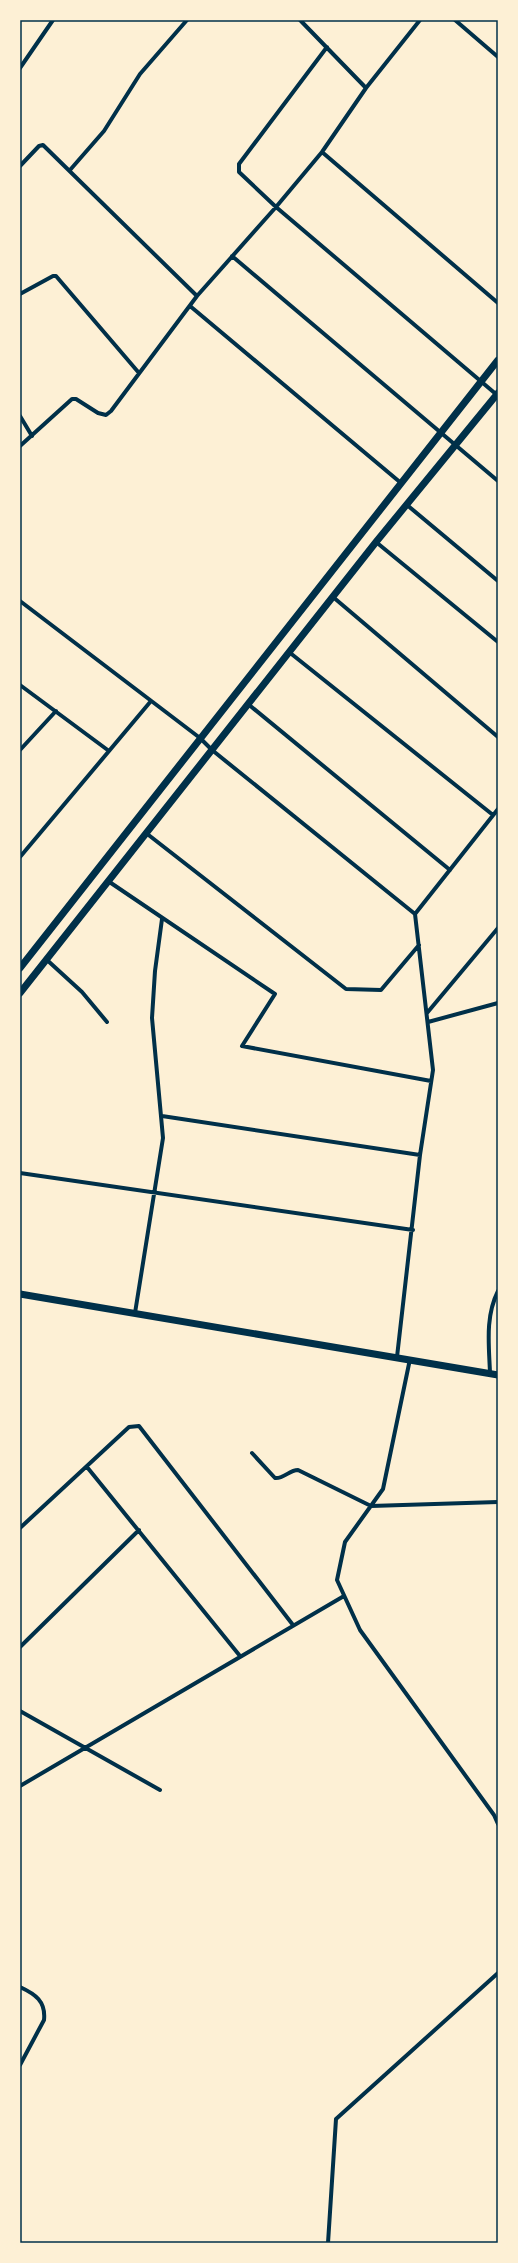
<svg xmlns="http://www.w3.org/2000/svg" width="518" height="2263" font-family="'Space Grotesk',sans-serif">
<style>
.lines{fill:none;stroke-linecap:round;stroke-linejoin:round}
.minor{stroke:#003049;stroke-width:4}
.tertiary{stroke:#003049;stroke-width:7}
.neatline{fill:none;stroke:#003049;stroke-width:1.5}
</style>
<rect width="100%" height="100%" fill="#fdf0d5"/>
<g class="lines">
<path class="minor" d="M 300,20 L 366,88
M 455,20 L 498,57
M 327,47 L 239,164 L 239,172 L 276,207 L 497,395
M 20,68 L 53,20
M 322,152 L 498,303
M 20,166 L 39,146 L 43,145 L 197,296
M 70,170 L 104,131 L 140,74 L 187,20
M 232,256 L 498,481
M 20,294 L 53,276 L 56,276 L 139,373
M 190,306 L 401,483
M 20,416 L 32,436
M 20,446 L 72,399 L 76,399 L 98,413 L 106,415 L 111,411 L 197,296 L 276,207 L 322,152 L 366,88 L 420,20
M 407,505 L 498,581
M 376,542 L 498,642
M 333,597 L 498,737
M 20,601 L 200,738 L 212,750 L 415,914
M 289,652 L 493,815
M 20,685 L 109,751
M 248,704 L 450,870
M 20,750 L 56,711
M 146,833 L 346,989 L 381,990 L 419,945
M 20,857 L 151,701
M 108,881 L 275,994 L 242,1046 L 431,1081
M 47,960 L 82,992 L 107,1022
M 427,1013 L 498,928
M 428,1022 L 498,1003
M 162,1116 L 420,1155
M 20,1173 L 413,1230
M 135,1313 L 163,1138 L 152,1018 L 155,971 L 162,919
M 397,1357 L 420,1155 L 433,1070 L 415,914 L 498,809
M 410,1359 L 383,1489 L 345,1542 L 337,1580 L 360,1630 L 494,1815 L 498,1824
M 490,1373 C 489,1345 485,1317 498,1291
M 252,1453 L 275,1478 C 284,1479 289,1470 298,1470 L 371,1506 L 498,1502
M 87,1467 L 240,1656
M 20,1528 L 129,1427 L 139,1426 L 293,1625
M 20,1647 L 139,1530
M 20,1711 L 160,1790
M 20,1786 L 344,1596
M 20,1987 C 35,1994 46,2001 44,2020 L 20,2065
M 328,2243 L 336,2119 L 498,1973"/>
<path class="tertiary" d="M 20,968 L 498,360
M 20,993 L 376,542 L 498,393
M 20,1294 L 498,1375"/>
</g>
<rect width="518" height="2263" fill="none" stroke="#fdf0d5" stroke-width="42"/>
<rect x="21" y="21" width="476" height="2221" class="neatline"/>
</svg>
